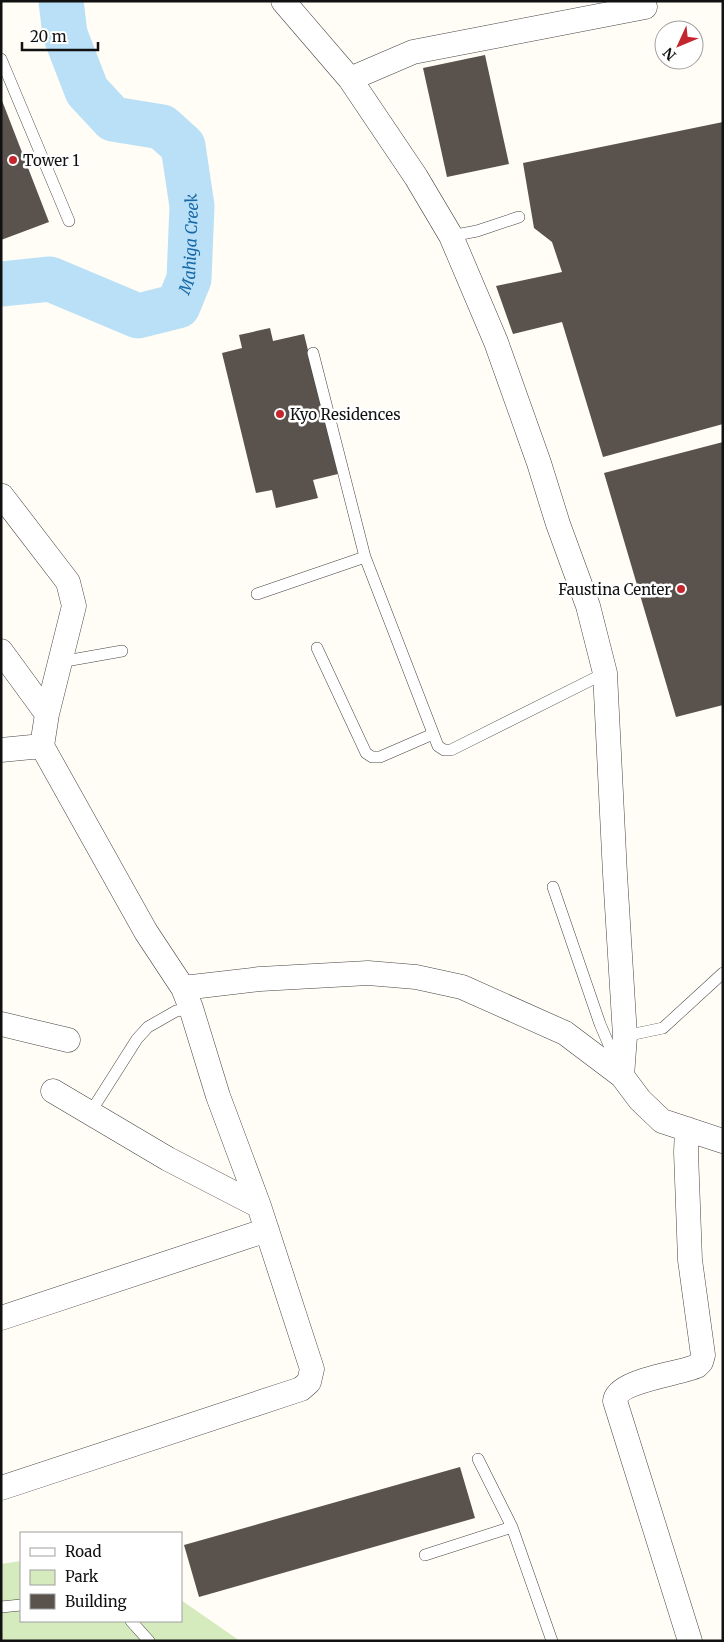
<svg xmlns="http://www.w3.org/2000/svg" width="724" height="1642" font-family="Merriweather,serif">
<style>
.green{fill:#d5ebbd}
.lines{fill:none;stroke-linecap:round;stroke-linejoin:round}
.river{stroke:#b9e0f7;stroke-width:45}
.building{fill:#5a524d}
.service-casing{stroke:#444;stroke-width:12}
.minor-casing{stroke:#444;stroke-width:25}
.service{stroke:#fff;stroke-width:11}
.minor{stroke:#fff;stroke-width:24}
.poi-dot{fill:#c4262e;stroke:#fff;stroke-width:2}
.labels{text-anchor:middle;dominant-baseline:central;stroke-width:5;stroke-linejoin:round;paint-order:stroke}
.poi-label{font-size:15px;fill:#111;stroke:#fff;text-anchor:start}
.water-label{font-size:16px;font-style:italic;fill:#1768a6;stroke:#fff}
</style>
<rect width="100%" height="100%" fill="#fffdf5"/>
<path class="green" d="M 21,1561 L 21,1621 L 181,1621 L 181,1600 L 240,1641 L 1,1641 L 1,1564 Z"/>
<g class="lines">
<path class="river" id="s1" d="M 1,284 L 50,279 L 138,316 L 178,306 L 189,279 L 192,206 L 183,146 L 162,127 L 113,119 L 87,91 L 65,34 L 61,1"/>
</g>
<path class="building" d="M 485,55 L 509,164 L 447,177 L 423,68 Z
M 1,98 L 49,222 L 1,240 Z
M 723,122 L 723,424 L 603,457 L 562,322 L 513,334 L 496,286 L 562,272 L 552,242 L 534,228 L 523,163 Z
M 270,328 L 273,341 L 304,334 L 338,474 L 313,480 L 318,498 L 276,508 L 272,490 L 256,493 L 222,353 L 242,348 L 239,335 Z
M 723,442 L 723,705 L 676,717 L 604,473 Z
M 460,1467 L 475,1518 L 199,1597 L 184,1545 Z"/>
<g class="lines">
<defs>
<path id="service" d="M 1,59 L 69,221
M 451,236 L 477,231 L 519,217
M 313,353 L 365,557 L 438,746 L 444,750 L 451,750 L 605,673
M 257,594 L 365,557
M 317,648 L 366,753 L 372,757 L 380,757 L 433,734
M 60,662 L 122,651
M 553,887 L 600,1024 L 618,1066
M 625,1036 L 663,1028 L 723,973
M 90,1113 L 137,1039 L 148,1027 L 176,1011 L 191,1008
M 478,1459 L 512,1527 L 552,1641
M 425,1555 L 512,1527
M 1,1607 L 21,1605
M 131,1621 L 149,1641"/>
<path id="minor" d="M 283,1 L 350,79 L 416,177 L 451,236 L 496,342 L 539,463 L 558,524 L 588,606 L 605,673 L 615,874 L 625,1036 L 622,1076
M 350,79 L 413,52 L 645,7
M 1,651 L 47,714
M 1,750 L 42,746
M 183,988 L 260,979 L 368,973 L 416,977 L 462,987 L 565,1033 L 622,1076 L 640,1100 L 662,1121 L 723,1141
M 1,1024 L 68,1040
M 53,1091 L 168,1159 L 259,1206
M 687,1129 L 686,1152 L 690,1260 L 703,1355 L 701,1362 L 697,1366 C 680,1374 617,1380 615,1401 L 690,1641
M 1,1318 L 267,1230
M 1,1488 L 301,1389 L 309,1382 L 312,1369 L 259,1206 L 218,1096 L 191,1008 L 183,988 L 146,932 L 42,746 L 47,714 L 74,606 L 68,582 L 2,496"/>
</defs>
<use href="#service" class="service-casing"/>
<use href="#minor" class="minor-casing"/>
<use href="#service" class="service"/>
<use href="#minor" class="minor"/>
</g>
<g class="poi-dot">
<circle cx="13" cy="160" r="5"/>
<circle cx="280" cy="414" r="5"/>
<circle cx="681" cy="589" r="5"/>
</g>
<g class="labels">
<g class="poi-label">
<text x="23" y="160">Tower 1</text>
<text x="290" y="414">Kyo Residences</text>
<text x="671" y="589" text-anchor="end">Faustina Center</text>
</g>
<g class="water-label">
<text stroke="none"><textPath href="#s1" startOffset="250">Mahiga Creek</textPath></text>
</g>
</g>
<rect width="724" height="1642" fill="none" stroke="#111111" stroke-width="5"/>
<rect x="20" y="1532" width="162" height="90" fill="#ffffff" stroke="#a0a0a0"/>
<rect x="30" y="1548" width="25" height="8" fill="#ffffff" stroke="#a0a0a0"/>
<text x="65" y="1557" font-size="15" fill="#111111">Road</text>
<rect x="30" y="1570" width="25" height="15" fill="#d5ebbd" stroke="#a0a0a0"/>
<text x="65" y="1582" font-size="15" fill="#111111">Park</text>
<rect x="30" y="1594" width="25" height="15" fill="#5a524d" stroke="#a0a0a0"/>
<text x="65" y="1607" font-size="15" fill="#111111">Building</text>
<g transform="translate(679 45) rotate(226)"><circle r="24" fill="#ffffff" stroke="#a0a0a0"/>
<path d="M0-4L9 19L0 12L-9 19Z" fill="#c4262e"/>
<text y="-8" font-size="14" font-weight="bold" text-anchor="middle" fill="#111111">N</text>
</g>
<path d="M22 42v8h76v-8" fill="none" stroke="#111111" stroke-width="2.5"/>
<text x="30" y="42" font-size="15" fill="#111111" stroke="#ffffff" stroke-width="4" paint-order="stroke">20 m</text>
</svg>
